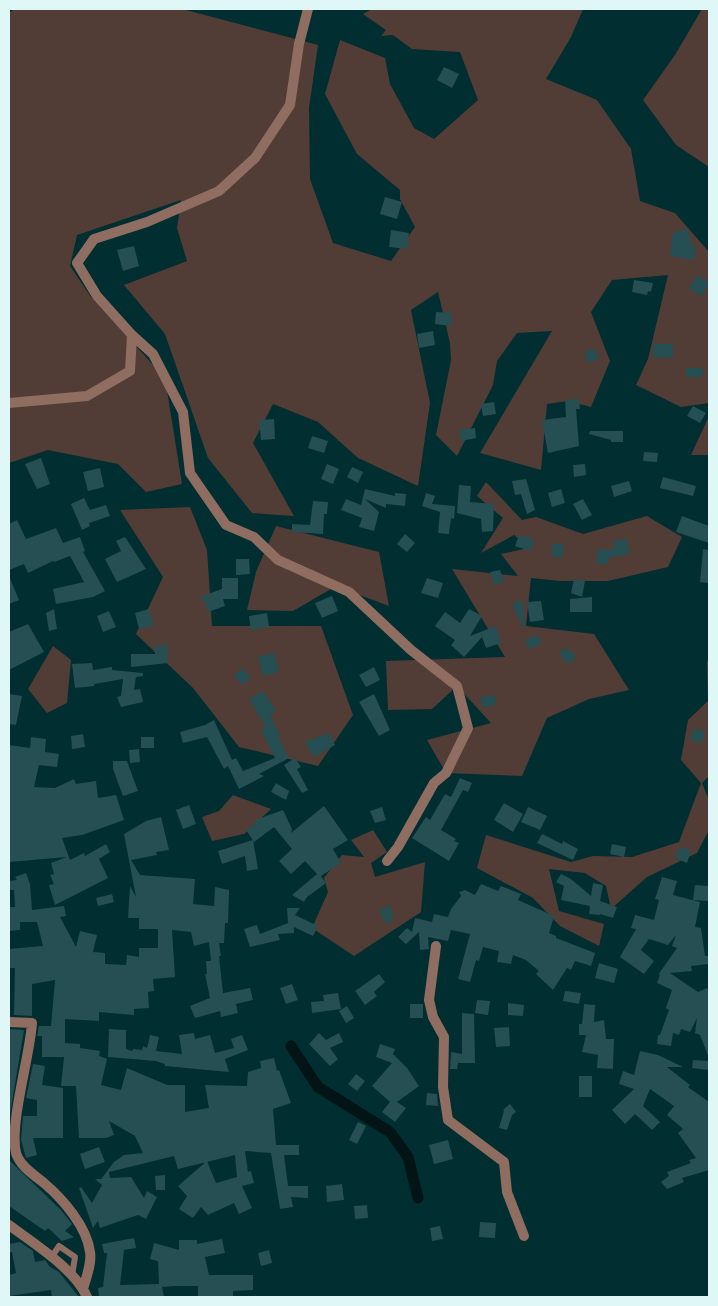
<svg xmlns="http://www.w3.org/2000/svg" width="718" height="1306" font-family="'PT Serif',serif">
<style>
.green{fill:#513d36}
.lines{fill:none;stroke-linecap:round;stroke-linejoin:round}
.canal{stroke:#021416;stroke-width:11}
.building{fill:#254f52}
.lane{stroke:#8f6d61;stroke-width:6}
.street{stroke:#8f6d61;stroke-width:10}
</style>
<rect width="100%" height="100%" fill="#002e31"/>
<path class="green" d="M 15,9 L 182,9 L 318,45 L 309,108 L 310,179 L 333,243 L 391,261 L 415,227 L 400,199 L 400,190 L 357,154 L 325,94 L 340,40 L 385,58 L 390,84 L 414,128 L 434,139 L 478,100 L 460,52 L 412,49 L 393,35 L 381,36 L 386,30 L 363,14 L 372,9 L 583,9 L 571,37 L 546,79 L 597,100 L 631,149 L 640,201 L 675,213 L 709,252 L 709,403 L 681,407 L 636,385 L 648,359 L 668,275 L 612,280 L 591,312 L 610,361 L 591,407 L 568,401 L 547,404 L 541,470 L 480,453 L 552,331 L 517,333 L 497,361 L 493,385 L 457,456 L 436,435 L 451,360 L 450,343 L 438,292 L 411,310 L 430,403 L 418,486 L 358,458 L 318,422 L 273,404 L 253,443 L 294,516 L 252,513 L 208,458 L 165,334 L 124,285 L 187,261 L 177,228 L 181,200 L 77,235 L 70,266 L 91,297 L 165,378 L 182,484 L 146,492 L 118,464 L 48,450 L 9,463 L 9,13 Z
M 702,9 L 709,9 L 709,167 L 676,145 L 643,100 L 675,55 Z
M 709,416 L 709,455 L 691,455 Z
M 486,482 L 522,520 L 536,517 L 583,534 L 647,516 L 682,537 L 668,567 L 608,581 L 560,581 L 531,578 L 526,626 L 594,634 L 629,690 L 589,699 L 547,718 L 522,776 L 446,773 L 427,740 L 491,723 L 457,686 L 432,709 L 388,710 L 386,661 L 505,657 L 452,569 L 518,576 L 501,554 L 528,548 L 514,535 L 481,553 L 503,518 L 477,496 Z
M 190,507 L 207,550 L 212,626 L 321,626 L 353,715 L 318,766 L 239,747 L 193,688 L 136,634 L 163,577 L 120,510 Z
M 276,526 L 379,552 L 389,606 L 336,586 L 293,611 L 247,610 L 256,572 Z
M 53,646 L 71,660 L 67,703 L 47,713 L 28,689 Z
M 709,658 L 709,776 L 702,783 L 709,800 L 709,830 L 697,853 L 647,877 L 611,909 L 606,886 L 585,873 L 549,869 L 559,911 L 604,924 L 599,946 L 560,926 L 533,898 L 477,868 L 486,835 L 571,862 L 593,856 L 632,857 L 679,842 L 701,783 L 681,760 L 688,720 L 708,701 L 707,662 Z
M 233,795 L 271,809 L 244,834 L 212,841 L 202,817 L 219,811 Z
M 373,830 L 387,852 L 371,863 L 375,877 L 425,862 L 421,912 L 354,956 L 312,928 L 328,892 L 324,878 L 342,855 L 364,857 L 351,840 Z"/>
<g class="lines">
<path class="canal" d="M 291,1046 L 318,1087 L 390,1132 L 408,1157 L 418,1198"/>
</g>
<path class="building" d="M 444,67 L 459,74 L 452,88 L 437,80 Z
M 385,197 L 402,202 L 397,219 L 380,214 Z
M 687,229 L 692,245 L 696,246 L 694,260 L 670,256 L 673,233 Z
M 391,230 L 409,233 L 407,249 L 389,247 Z
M 134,246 L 139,266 L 123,271 L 117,250 Z
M 696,276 L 709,282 L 702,296 L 689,289 Z
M 634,280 L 653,283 L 651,292 L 648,291 L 647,295 L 632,292 Z
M 436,312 L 452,313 L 451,326 L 435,324 Z
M 433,331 L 435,345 L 419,348 L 417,334 Z
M 653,344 L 673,344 L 673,358 L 653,357 Z
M 596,349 L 598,360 L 587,362 L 585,351 Z
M 686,368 L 703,368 L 702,377 L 686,377 Z
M 579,399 L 580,409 L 576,409 L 579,446 L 548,453 L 542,420 L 566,417 L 565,400 Z
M 494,402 L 496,414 L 483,416 L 481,404 Z
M 693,406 L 706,413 L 700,423 L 687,416 Z
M 274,419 L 275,439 L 261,440 L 259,420 Z
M 475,428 L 476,438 L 461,441 L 459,430 Z
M 590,431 L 623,431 L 623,442 L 611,442 L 611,440 L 589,434 Z
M 312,436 L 328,441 L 324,453 L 308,448 Z
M 644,452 L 658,453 L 657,462 L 643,461 Z
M 41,458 L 50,484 L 37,489 L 25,464 Z
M 327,464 L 339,469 L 333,484 L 321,479 Z
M 585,464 L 586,475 L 574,477 L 573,465 Z
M 352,467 L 363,472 L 358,483 L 347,477 Z
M 100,468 L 104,487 L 88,491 L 83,472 Z
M 663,477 L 696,486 L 693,496 L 660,488 Z
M 526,479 L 535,510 L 527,514 L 521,494 L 515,495 L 512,481 Z
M 629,481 L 632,491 L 614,497 L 611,486 Z
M 459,485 L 471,486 L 470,502 L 494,504 L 493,531 L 482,532 L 481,519 L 457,513 Z
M 365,489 L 395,496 L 395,493 L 406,494 L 405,506 L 386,504 L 386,508 L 365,499 L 379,512 L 374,531 L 359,527 L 362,518 L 341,510 L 346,499 L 361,505 Z
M 561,489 L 565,503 L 552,507 L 548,493 Z
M 426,493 L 435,496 L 432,504 L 455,506 L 454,519 L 451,518 L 449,534 L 438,533 L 440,512 L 422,506 Z
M 84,498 L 90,510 L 106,505 L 110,516 L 89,523 L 90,526 L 82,530 L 71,504 Z
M 583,499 L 592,515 L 582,520 L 573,504 Z
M 313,501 L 328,502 L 327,514 L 324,514 L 323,534 L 292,532 L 292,524 L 310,525 Z
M 682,516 L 709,526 L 709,543 L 676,532 Z
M 17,520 L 26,539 L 56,528 L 63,543 L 80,537 L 85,551 L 83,552 L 105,591 L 93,597 L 56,604 L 53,589 L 84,582 L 70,556 L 54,562 L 53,561 L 28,573 L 24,564 L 9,570 L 9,524 Z
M 405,534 L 415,543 L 407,552 L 397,544 Z
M 519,535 L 534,539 L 530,551 L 515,546 Z
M 125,537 L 146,569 L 117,582 L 105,559 L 121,551 L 116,541 Z
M 627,539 L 629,554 L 608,558 L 608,564 L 597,564 L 597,550 L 615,549 L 613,541 Z
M 553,543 L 564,545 L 562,558 L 551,556 Z
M 703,549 L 709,550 L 709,583 L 700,582 Z
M 236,559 L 249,559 L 250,574 L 236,575 Z
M 500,570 L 504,582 L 494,585 L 490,572 Z
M 9,576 L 19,600 L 9,604 Z
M 222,578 L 238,578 L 238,599 L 223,599 L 225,606 L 208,612 L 204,599 L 197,598 L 222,589 Z
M 427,578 L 443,583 L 438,598 L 421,593 Z
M 574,579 L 585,581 L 582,597 L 571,593 Z
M 332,596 L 338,611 L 322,618 L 315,603 Z
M 592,597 L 592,612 L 570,612 L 570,599 Z
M 522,600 L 525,626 L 523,627 L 512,604 Z
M 541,601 L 544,620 L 530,622 L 527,602 Z
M 54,609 L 57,629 L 49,631 L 46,613 Z
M 149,609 L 154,626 L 139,629 L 135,613 Z
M 469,609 L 482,616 L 470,636 L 496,626 L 501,643 L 486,648 L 482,637 L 464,657 L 451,645 L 455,640 L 435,626 L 445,612 L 460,623 Z
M 109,611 L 116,627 L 103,632 L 97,616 Z
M 267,613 L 269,627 L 251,630 L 249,616 Z
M 28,624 L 44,652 L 9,670 L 9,632 Z
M 538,635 L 541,644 L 529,649 L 525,640 Z
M 167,645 L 168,663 L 131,667 L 131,654 L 155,654 L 155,646 Z
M 565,647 L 576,656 L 569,664 L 559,655 Z
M 274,653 L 279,672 L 263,676 L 258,657 Z
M 92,663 L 93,670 L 112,667 L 112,670 L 143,673 L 143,676 L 136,677 L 134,690 L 140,689 L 143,702 L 121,707 L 117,697 L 121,696 L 123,679 L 94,684 L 94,686 L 75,688 L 72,664 Z
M 374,667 L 380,680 L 366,687 L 359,675 Z
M 242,668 L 251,678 L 242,685 L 234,676 Z
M 263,691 L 276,711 L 270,715 L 280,736 L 278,737 L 289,758 L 259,774 L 264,776 L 239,789 L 228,766 L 224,769 L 207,737 L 183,743 L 180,732 L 205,725 L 214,720 L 232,760 L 236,758 L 243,771 L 275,758 L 261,730 L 266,727 L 249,699 Z
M 9,694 L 22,696 L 16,725 L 9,724 Z
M 374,694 L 390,730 L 379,736 L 359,702 Z
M 495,695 L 496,705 L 482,707 L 481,697 Z
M 695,728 L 705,732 L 701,744 L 690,739 Z
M 329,733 L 335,745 L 314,757 L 305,742 Z
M 83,734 L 85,747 L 72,749 L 71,736 Z
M 31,737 L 46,739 L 45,752 L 59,754 L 57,767 L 39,765 L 34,787 L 55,788 L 74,779 L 76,784 L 96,781 L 98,798 L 116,795 L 124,820 L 82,835 L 62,838 L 70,860 L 84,853 L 85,856 L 106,844 L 110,852 L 99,859 L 108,878 L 55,905 L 49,885 L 54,884 L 50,875 L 54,874 L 51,863 L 67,857 L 9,862 L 9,745 L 30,748 Z
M 141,737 L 154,737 L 154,748 L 141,748 Z
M 139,749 L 140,762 L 130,763 L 129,750 Z
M 295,758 L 301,767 L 297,769 L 308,790 L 302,793 L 284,765 Z
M 113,761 L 127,761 L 138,791 L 123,796 L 113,769 Z
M 460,778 L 472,783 L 468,792 L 463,790 L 441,830 L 456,839 L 454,841 L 459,843 L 449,861 L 412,838 L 426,817 L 430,820 L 445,794 L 451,797 Z
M 276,783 L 289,791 L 286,800 L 271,792 Z
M 504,803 L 523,814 L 513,832 L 494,820 Z
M 189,805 L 196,824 L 183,829 L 176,810 Z
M 324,806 L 348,840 L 333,849 L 341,863 L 321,876 L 326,883 L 307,897 L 304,902 L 292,895 L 317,874 L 305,861 L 291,874 L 279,861 L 292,849 L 274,827 L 254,842 L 246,830 L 256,823 L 255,820 L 283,810 L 292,829 L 291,833 Z
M 382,807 L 386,820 L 375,823 L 370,811 Z
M 528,807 L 547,816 L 540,830 L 521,822 Z
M 161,817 L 169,850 L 156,852 L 157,855 L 131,860 L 140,875 L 195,879 L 193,904 L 214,906 L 215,887 L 229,890 L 228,923 L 225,923 L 224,943 L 219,943 L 221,956 L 219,956 L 223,993 L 250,988 L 253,1000 L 236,1004 L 238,1013 L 221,1017 L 220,1011 L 195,1018 L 190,1006 L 210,998 L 205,974 L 207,974 L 206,961 L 211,961 L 209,942 L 194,946 L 191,932 L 172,930 L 175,977 L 153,979 L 154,991 L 148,992 L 149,1008 L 134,1009 L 134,1015 L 99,1012 L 99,1021 L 65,1019 L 65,1043 L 80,1044 L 80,1048 L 100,1051 L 99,1056 L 107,1059 L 101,1085 L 121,1090 L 127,1068 L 167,1085 L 185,1085 L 185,1112 L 209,1108 L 205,1085 L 247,1086 L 248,1072 L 261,1068 L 260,1061 L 274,1058 L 277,1071 L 279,1070 L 291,1103 L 273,1109 L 276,1145 L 299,1145 L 299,1155 L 284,1155 L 288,1186 L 308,1186 L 308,1198 L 291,1197 L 293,1207 L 280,1209 L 271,1153 L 245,1151 L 248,1172 L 251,1171 L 254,1183 L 242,1186 L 252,1208 L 239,1214 L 234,1203 L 208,1215 L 201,1207 L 193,1218 L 179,1209 L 187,1196 L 178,1186 L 207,1161 L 216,1183 L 237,1177 L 235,1155 L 178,1169 L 174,1156 L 109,1172 L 110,1178 L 131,1177 L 144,1198 L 147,1191 L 157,1197 L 146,1219 L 138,1215 L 100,1228 L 98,1221 L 93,1228 L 79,1188 L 81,1187 L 92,1203 L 102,1185 L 95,1179 L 101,1179 L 114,1162 L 124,1155 L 143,1153 L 135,1136 L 109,1121 L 114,1135 L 106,1138 L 79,1138 L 76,1086 L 61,1086 L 64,1057 L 42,1057 L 42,1036 L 37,1036 L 39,1026 L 51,1026 L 55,980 L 32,984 L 32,1016 L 14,1015 L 15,968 L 9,968 L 9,949 L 43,946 L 37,922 L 20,922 L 20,930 L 9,931 L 9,907 L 15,907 L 14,890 L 9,890 L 9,881 L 17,880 L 15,877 L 26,873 L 30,884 L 32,910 L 64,906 L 66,916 L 60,917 L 76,947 L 80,931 L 97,935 L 93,952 L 105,953 L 105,964 L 126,965 L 127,955 L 139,957 L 139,948 L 158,948 L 158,929 L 139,929 L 139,918 L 128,918 L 130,886 L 136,897 L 124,834 L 146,821 Z
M 542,834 L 562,844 L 563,841 L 578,849 L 573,860 L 537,843 Z
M 253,840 L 258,869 L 247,871 L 245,856 L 222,864 L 218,851 Z
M 612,844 L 626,847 L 624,857 L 610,854 Z
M 680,847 L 691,851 L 687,863 L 675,858 Z
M 561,874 L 571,879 L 591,896 L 593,883 L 603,885 L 600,901 L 617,907 L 613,918 L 600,914 L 600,915 L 589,914 L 590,906 L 561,900 L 564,886 L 556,882 Z
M 662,877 L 677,881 L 673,895 L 700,902 L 695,927 L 701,928 L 705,956 L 709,956 L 709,964 L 691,966 L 692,971 L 670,973 L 698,992 L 707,988 L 709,992 L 709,1058 L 700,1035 L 695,1033 L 697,1018 L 690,1032 L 681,1029 L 679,1035 L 673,1033 L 671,1046 L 657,1044 L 658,1035 L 660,1035 L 669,1010 L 666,1008 L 672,990 L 657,983 L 660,974 L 658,975 L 677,948 L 672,946 L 676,935 L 668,945 L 649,939 L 641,950 L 654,961 L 644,974 L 620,957 L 636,929 L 631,928 L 635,915 L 654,920 L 659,900 L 655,899 Z
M 481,884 L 498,891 L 501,886 L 521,894 L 518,900 L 554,916 L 549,933 L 556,936 L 556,938 L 595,953 L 591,966 L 575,961 L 571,970 L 567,968 L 553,990 L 536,974 L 539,971 L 526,960 L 513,955 L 511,964 L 497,962 L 499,951 L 483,947 L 479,961 L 476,960 L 470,982 L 458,979 L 470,934 L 451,930 L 448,941 L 428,937 L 429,949 L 420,950 L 419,932 L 406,944 L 398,937 L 407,928 L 412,932 L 415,918 L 432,922 L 434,914 L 448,917 L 451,909 L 461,896 L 459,892 L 465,890 L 475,895 Z
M 695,885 L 709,886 L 708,901 L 693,900 Z
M 112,894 L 114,902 L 98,906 L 96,898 Z
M 390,906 L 393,914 L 390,925 L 383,919 L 379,910 Z
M 287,908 L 300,908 L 295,915 L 318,926 L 313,936 L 294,927 L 294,933 L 278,934 L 280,940 L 250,947 L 244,929 L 257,925 L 260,934 L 288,923 Z
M 599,963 L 618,969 L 614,983 L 595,978 Z
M 379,974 L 385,982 L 374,992 L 377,996 L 365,1005 L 355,991 Z
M 292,984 L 298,1000 L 286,1004 L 280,988 Z
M 565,991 L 581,993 L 579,1004 L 563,1001 Z
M 338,993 L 341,1009 L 312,1013 L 311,1002 L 324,1001 L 323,995 Z
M 477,1000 L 490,1001 L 488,1015 L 475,1013 Z
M 508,1003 L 524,1005 L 523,1016 L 508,1015 Z
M 410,1004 L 423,1004 L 423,1018 L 410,1018 Z
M 584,1004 L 595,1005 L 594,1022 L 604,1020 L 606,1039 L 614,1039 L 613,1069 L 597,1068 L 598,1055 L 582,1052 L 586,1035 L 579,1035 L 579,1024 L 582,1024 Z
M 347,1006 L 354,1018 L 346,1023 L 339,1011 Z
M 462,1013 L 474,1014 L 475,1063 L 458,1063 L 457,1069 L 450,1069 L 451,1052 L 462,1054 Z
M 509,1027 L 510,1046 L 496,1047 L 494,1028 Z
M 9,1029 L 24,1030 L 10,1114 L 9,1114 Z
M 109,1029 L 126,1030 L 126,1049 L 132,1051 L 133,1049 L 142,1050 L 143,1046 L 147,1048 L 150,1035 L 159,1037 L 156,1051 L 182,1054 L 179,1035 L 194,1033 L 195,1039 L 210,1035 L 215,1053 L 234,1048 L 231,1039 L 242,1035 L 248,1050 L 225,1059 L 229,1072 L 165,1066 L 165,1064 L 156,1061 L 108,1057 Z
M 319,1033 L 326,1040 L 339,1033 L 343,1042 L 330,1048 L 338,1059 L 330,1066 L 309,1044 Z
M 380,1044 L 395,1049 L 393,1054 L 407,1068 L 419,1086 L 397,1102 L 406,1108 L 395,1122 L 382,1112 L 390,1102 L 372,1086 L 392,1063 L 376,1057 Z
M 640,1051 L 658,1055 L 683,1067 L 667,1067 L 690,1085 L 688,1087 L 709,1102 L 709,1170 L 682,1178 L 684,1182 L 667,1189 L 661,1182 L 669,1176 L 667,1172 L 691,1163 L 689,1160 L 696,1158 L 678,1133 L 683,1129 L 667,1115 L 674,1106 L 650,1089 L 643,1106 L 660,1122 L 652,1130 L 635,1114 L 625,1124 L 612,1110 L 634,1089 L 619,1084 L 623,1071 L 634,1075 Z
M 693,1060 L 709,1061 L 709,1070 L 692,1068 Z
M 33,1064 L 45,1066 L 42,1085 L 63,1088 L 63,1138 L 33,1138 L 37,1155 L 26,1158 L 21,1140 L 23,1116 L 37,1116 L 37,1100 L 26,1098 Z
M 356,1074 L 365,1081 L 357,1091 L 348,1084 Z
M 579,1076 L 592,1076 L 592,1097 L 579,1097 Z
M 427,1093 L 437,1094 L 438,1106 L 426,1105 Z
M 510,1104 L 516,1112 L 512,1115 L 507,1130 L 499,1128 L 504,1111 L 503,1110 Z
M 358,1122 L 366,1126 L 357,1144 L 349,1140 Z
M 448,1140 L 453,1159 L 434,1164 L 429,1145 Z
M 99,1147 L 105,1162 L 85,1169 L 80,1154 Z
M 9,1160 L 61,1210 L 72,1224 L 65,1231 L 74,1237 L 62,1241 L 48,1228 L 45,1231 L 9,1206 Z
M 165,1175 L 165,1190 L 156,1190 L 155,1176 Z
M 342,1184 L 344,1200 L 327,1202 L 326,1186 Z
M 367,1205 L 368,1218 L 355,1219 L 354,1206 Z
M 480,1222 L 496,1223 L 495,1238 L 479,1237 Z
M 440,1226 L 443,1239 L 432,1241 L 430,1228 Z
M 134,1238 L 136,1248 L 124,1250 L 120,1285 L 159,1284 L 158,1261 L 150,1259 L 154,1243 L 179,1250 L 179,1240 L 197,1240 L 197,1244 L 222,1239 L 225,1253 L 205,1257 L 209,1275 L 253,1275 L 253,1290 L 233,1291 L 233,1297 L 198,1297 L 198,1286 L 174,1286 L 162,1287 L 164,1297 L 99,1297 L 98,1288 L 103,1287 L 107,1253 L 104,1253 L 102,1244 Z
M 20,1242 L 33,1251 L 35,1262 L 45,1260 L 50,1267 L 59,1272 L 79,1297 L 52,1297 L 51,1290 L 9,1296 L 9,1275 L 16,1273 L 12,1252 L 9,1253 L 9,1244 Z
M 269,1250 L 272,1263 L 261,1266 L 258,1253 Z"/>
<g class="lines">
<path class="lane" d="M 51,1258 L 59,1246 L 75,1257 L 72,1276"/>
<path class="street" d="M 308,9 L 299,44 L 290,105 L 255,158 L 219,191 L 147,222 L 94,239 L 77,263 L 97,296 L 132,335 L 153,354 L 183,412 L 190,473 L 226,525 L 254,537 L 278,560 L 349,592 L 411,650 L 457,686 L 468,728 L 446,773 L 434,783 L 398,847 L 387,861
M 9,403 L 87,396 L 130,371 L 132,335
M 436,946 L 429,1000 L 433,1017 L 444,1037 L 443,1087 L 448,1120 L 504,1162 L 507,1192 L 524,1236
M 9,1022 L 32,1023 C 30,1056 9,1124 16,1153 C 20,1166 34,1175 44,1183 C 63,1199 87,1227 90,1252 C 92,1263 86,1278 83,1289
M 9,1225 C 33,1243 75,1269 87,1297"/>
</g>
<rect width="718" height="1306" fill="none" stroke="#e0f7f8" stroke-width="20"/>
</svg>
